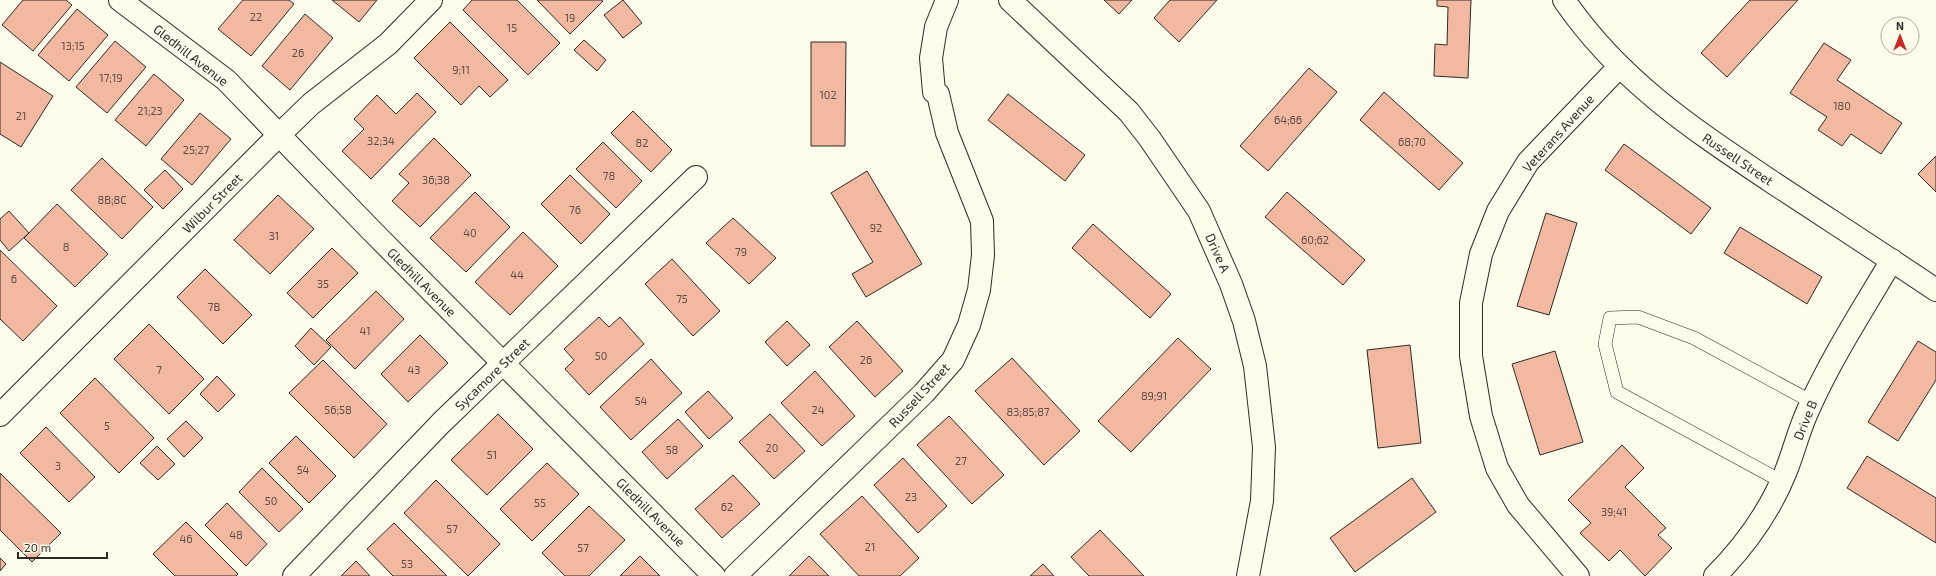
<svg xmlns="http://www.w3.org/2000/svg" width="1936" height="576" font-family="'Exo 2',sans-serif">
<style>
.building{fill:#f2b8a0;stroke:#2b2b2b}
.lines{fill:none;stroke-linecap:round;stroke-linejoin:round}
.service-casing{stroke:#2b2b2b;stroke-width:14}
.minor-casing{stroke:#2b2b2b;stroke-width:24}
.tertiary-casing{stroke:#2b2b2b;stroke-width:24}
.service{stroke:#fdfbea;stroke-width:13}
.minor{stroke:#fdfbea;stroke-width:22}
.tertiary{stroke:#fdfbea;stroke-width:22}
.labels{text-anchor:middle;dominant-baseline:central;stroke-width:3;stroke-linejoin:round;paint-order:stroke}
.number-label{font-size:11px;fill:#5d4e48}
.street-label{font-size:13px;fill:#2b2b2b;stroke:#fdfbea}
</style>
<rect width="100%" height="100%" fill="#fdfbea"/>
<path class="building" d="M 23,0 L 66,0 L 72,5 L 33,51 L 2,25 Z
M 243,0 L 289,0 L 294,4 L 251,56 L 218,29 Z
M 332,0 L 377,0 L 359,22 Z
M 472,0 L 517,0 L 560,43 L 528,75 L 463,10 Z
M 537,0 L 601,0 L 603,1 L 570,34 Z
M 623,0 L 642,23 L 623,38 L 604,15 Z
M 1104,0 L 1132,0 L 1119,14 Z
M 1170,0 L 1217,0 L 1179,42 L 1154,18 Z
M 1437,0 L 1471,0 L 1468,78 L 1434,76 L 1435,44 L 1447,45 L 1448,7 L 1437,6 Z
M 1750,0 L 1798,0 L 1727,77 L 1701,53 Z
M 77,9 L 108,35 L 69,81 L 38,55 Z
M 305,14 L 333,38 L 290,90 L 262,66 Z
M 450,22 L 508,80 L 490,97 L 479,86 L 461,105 L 414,58 Z
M 584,40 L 606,60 L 597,71 L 574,50 Z
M 115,41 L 146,67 L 107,113 L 76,87 Z
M 811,42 L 846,42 L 845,146 L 811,146 Z
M 1824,43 L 1851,60 L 1837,80 L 1902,123 L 1881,154 L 1851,134 L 1842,146 L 1818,130 L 1827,117 L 1790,93 Z
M 0,62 L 53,96 L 21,147 L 0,134 Z
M 1309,68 L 1337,92 L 1268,171 L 1240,146 Z
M 154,74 L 184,100 L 146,146 L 115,120 Z
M 1384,92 L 1463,163 L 1439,190 L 1360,120 Z
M 417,93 L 436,112 L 371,179 L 342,151 L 364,129 L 354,119 L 377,95 L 396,114 Z
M 1008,94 L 1085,155 L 1065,181 L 988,120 Z
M 633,111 L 672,150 L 651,172 L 611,133 Z
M 200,113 L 231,139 L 192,185 L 161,159 Z
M 434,138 L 471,175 L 420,227 L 392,201 L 409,183 L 399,174 Z
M 603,142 L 642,181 L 616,208 L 576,169 Z
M 1624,144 L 1711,208 L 1691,234 L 1605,170 Z
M 1936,156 L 1936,192 L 1918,174 Z
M 102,158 L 153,207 L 122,239 L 71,190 Z
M 165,170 L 183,189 L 163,209 L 144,190 Z
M 867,171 L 922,264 L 866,297 L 852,274 L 873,262 L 831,193 Z
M 570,175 L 610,214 L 581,244 L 541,204 Z
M 475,192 L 510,227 L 466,272 L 430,238 Z
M 1287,192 L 1365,260 L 1343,285 L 1265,217 Z
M 278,195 L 314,229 L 270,274 L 234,240 Z
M 57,204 L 108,254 L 75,287 L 24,238 Z
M 9,211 L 29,233 L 9,251 L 0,240 L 0,219 Z
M 1546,213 L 1577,223 L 1549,315 L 1517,306 Z
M 733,218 L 776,258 L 749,284 L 706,243 Z
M 1093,224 L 1171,294 L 1150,318 L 1072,248 Z
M 1740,227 L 1822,277 L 1807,304 L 1724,253 Z
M 523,232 L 558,266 L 510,315 L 475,282 Z
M 332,248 L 358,273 L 313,318 L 287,293 Z
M 0,250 L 57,306 L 23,341 L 0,319 Z
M 672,259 L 720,311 L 693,336 L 645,284 Z
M 205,269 L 252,315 L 223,344 L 177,297 Z
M 376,291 L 404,319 L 355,369 L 326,340 Z
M 599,317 L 609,327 L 620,317 L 644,344 L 589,395 L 565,369 L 574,360 L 564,349 Z
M 787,321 L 810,345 L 787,366 L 765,342 Z
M 857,321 L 903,371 L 875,397 L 829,347 Z
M 149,324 L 204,379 L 169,414 L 114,359 Z
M 311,328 L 331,347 L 314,365 L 295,346 Z
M 420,335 L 448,363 L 408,402 L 381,374 Z
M 1178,338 L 1211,369 L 1131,452 L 1098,421 Z
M 1918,341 L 1936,352 L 1936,380 L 1898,441 L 1868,422 Z
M 1410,345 L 1421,443 L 1378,448 L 1367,350 Z
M 1555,351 L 1583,442 L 1540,455 L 1512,364 Z
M 1012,358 L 1080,431 L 1044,465 L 975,391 Z
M 651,359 L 682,393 L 631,440 L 600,407 Z
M 323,360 L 387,424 L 354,458 L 289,393 Z
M 815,371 L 855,416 L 822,446 L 781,403 Z
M 217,376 L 235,395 L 218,412 L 200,394 Z
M 95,378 L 154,438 L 119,473 L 60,413 Z
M 708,391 L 733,418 L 709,439 L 685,412 Z
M 498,414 L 533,449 L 487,495 L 451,460 Z
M 770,414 L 805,451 L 774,479 L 739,442 Z
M 949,416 L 1004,475 L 972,504 L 917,445 Z
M 678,419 L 703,446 L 667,479 L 642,452 Z
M 186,421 L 203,438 L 184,457 L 167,439 Z
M 46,427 L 95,477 L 69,502 L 20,453 Z
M 296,436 L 336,476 L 309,503 L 269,463 Z
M 1622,445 L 1644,468 L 1625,487 L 1666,528 L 1658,535 L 1672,548 L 1645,576 L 1620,550 L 1609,561 L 1580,533 L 1591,523 L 1568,500 Z
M 157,446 L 175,464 L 158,480 L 140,463 Z
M 1867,456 L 1936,498 L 1936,543 L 1847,488 Z
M 903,458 L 947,506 L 918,533 L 874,485 Z
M 547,463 L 579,494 L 532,541 L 500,509 Z
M 262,468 L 303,509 L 279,532 L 239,492 Z
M 0,473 L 61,533 L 32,562 L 0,530 Z
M 733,475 L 760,504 L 722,538 L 695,509 Z
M 1412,478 L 1436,512 L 1355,572 L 1330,538 Z
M 436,480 L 500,544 L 468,576 L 404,513 Z
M 862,496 L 919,558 L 900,576 L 859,576 L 820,534 Z
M 227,503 L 267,544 L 246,566 L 205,525 Z
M 589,506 L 625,540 L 589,576 L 565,576 L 542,553 Z
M 186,522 L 238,574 L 236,576 L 175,576 L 153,554 Z
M 394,523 L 447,576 L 393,576 L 367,549 Z
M 1100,530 L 1144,576 L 1089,576 L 1071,557 Z
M 640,556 L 660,576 L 620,576 Z
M 809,556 L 829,576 L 789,576 Z
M 0,558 L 6,564 L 0,571 Z
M 356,561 L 370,576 L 341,576 Z
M 1043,564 L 1054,576 L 1030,576 Z"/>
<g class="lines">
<defs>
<path id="service" d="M 1781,481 L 1617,392 L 1605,344 L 1610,318 L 1638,317 L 1694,338 L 1812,402"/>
<path id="minor" d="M 1010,0 L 1129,112 L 1150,139 L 1199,211 L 1231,284 L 1244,321 L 1255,366 L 1264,447 L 1262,501 L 1248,576
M 1564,0 C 1619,80 1690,127 1769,180 C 1825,217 1881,253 1936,290
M 0,415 L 279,135 L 311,104 L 388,44 L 431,0
M 294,576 L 441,423 L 696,177
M 735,576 L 924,393 L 953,360 L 969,325 L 979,290 L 983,255 L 982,221 L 947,133 L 938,94 L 934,92 L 931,58 L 936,27 L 947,0
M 1578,576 L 1518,505 L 1497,468 L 1481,416 L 1471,356 L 1471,303 L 1481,254 L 1498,211 L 1528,162 L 1619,67
M 1715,576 C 1745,546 1770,511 1786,471 C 1794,451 1799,429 1809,408 C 1832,357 1863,309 1892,260"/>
<path id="tertiary" d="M 120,0 L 226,80 L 371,230 L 714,576"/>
</defs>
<use href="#service" class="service-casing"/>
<use href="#minor" class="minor-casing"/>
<use href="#tertiary" class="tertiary-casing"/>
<use href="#service" class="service"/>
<use href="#minor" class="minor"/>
<use href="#tertiary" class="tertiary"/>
</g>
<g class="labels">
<g class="number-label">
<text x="256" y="16">22</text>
<text x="570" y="17">19</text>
<text x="512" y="27">15</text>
<text x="73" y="45">13;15</text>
<text x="298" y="52">26</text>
<text x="461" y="69">9;11</text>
<text x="111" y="77">17;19</text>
<text x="828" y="94">102</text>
<text x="1842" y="105">180</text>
<text x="150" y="110">21;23</text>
<text x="21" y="115">21</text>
<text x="1288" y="119">64;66</text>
<text x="381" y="140">32;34</text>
<text x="1412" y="141">68;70</text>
<text x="642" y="142">82</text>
<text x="196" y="149">25;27</text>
<text x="609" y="175">78</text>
<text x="436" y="179">36;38</text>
<text x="112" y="199">8B;8C</text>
<text x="575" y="209">76</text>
<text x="876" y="227">92</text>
<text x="470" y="232">40</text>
<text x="274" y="235">31</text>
<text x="1315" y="239">60;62</text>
<text x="66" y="246">8</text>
<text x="741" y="251">79</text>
<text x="517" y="274">44</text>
<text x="14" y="278">6</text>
<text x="323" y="283">35</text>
<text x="682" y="298">75</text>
<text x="214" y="306">7B</text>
<text x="365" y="330">41</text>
<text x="601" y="355">50</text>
<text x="866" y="359">26</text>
<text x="159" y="369">7</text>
<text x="414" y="369">43</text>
<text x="1154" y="395">89;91</text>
<text x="641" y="400">54</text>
<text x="338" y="409">56;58</text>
<text x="818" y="409">24</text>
<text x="1028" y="411">83;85;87</text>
<text x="107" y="425">5</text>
<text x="772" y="447">20</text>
<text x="672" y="449">58</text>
<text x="492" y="454">51</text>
<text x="961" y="460">27</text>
<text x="58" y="465">3</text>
<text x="303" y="469">54</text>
<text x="911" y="496">23</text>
<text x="271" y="500">50</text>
<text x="540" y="502">55</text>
<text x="727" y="506">62</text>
<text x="1614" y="511">39;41</text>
<text x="452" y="528">57</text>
<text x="236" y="534">48</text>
<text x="186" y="538">46</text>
<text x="870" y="546">21</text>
<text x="583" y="547">57</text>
<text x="407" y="563">53</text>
</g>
<g class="street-label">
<text transform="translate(191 55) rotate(38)">Gledhill Avenue</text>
<text transform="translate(1558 133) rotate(-48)">Veterans Avenue</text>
<text transform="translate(1738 159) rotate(34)">Russell Street</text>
<text transform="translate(212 203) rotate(-45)">Wilbur Street</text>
<text transform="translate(1218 253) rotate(66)">Drive A</text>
<text transform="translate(422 282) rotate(45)">Gledhill Avenue</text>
<text transform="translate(492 374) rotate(-44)">Sycamore Street</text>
<text transform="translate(919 395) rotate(-47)">Russell Street</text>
<text transform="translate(1805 420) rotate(-68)">Drive B</text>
<text transform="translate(651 512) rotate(45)">Gledhill Avenue</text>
</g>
</g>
<g transform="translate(1900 36)"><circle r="19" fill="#fdfbea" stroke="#a9a89e"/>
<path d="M0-3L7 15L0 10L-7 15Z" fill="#c62828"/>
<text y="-6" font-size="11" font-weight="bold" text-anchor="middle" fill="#2b2b2b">N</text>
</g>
<path d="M18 552v6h89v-6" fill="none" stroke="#2b2b2b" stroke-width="2"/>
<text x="24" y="552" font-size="12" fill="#2b2b2b" stroke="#fdfbea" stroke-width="3" paint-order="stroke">20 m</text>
</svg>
